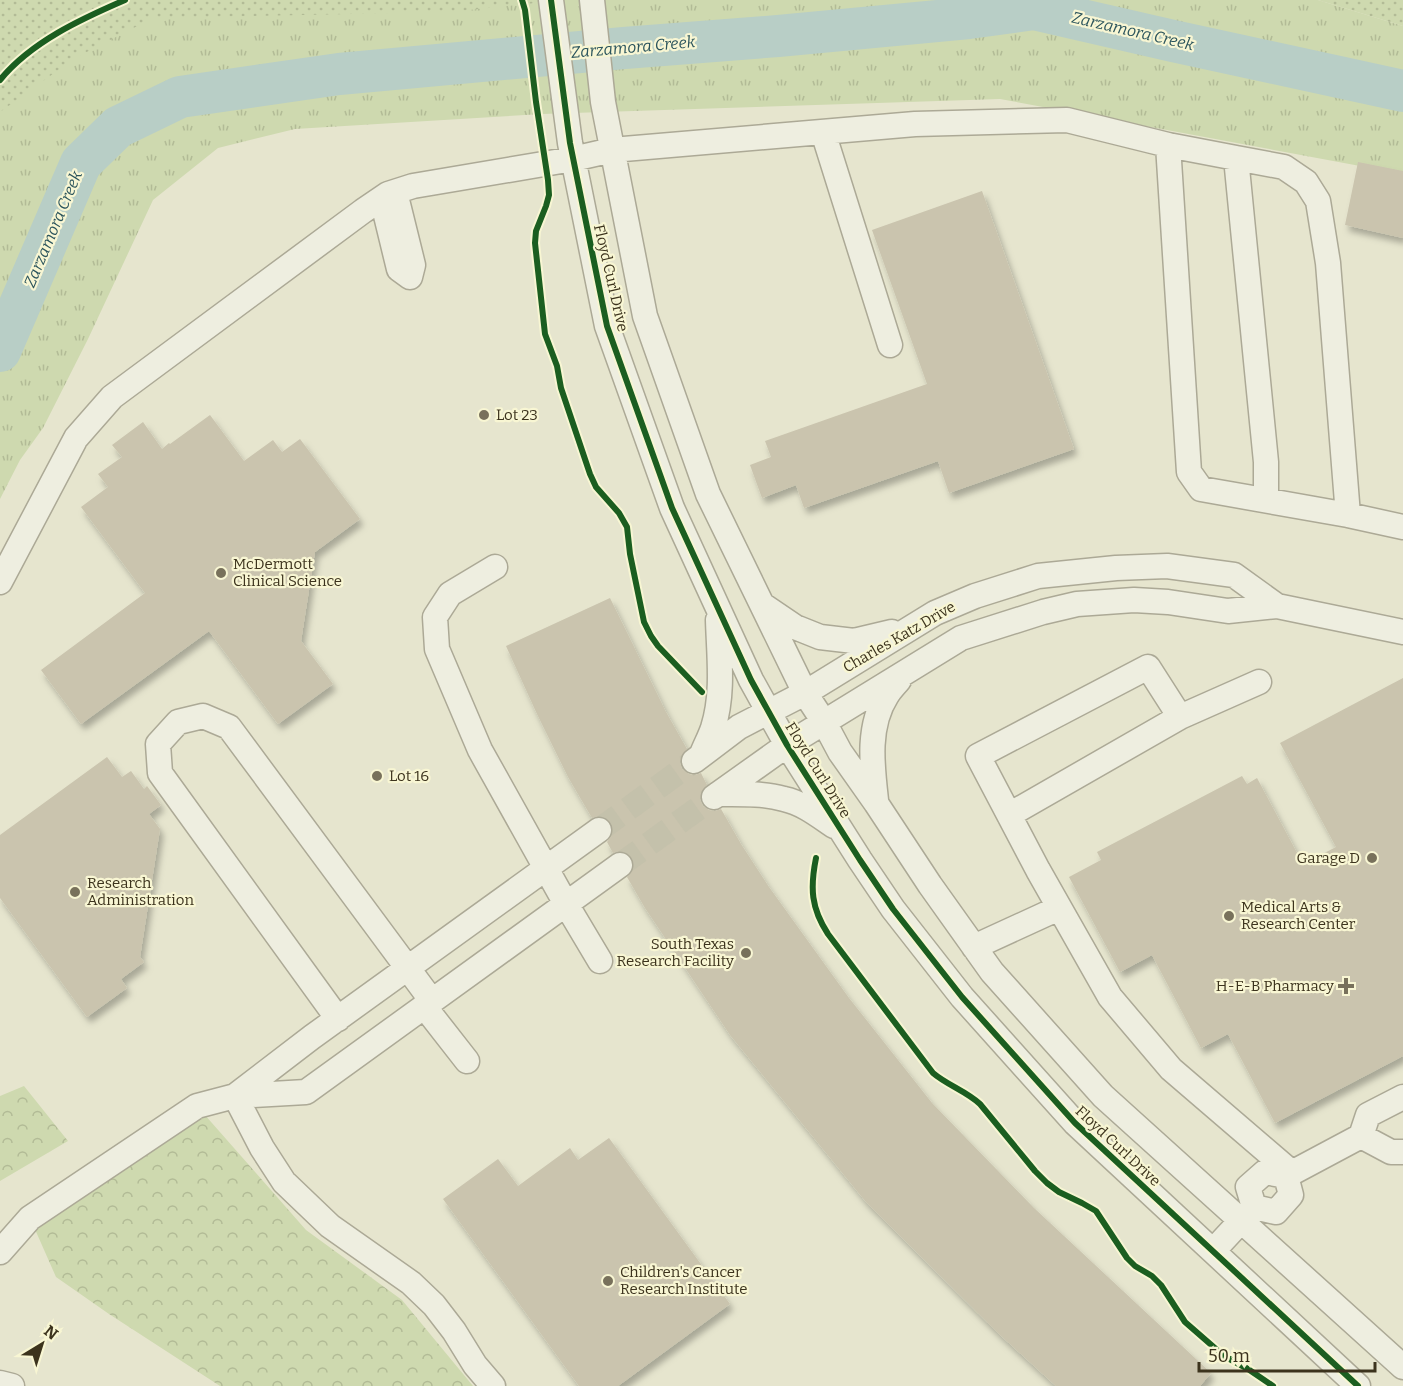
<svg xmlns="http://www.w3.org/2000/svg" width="1403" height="1386" font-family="Bitter,serif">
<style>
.grass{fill:url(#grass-tufts)}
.forest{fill:url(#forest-crowns)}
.park{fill:url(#park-dots)}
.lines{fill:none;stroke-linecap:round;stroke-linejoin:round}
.river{stroke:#b8cec6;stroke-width:42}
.building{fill:#cac4ae;filter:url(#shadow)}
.minor-tunnel{stroke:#c4c1ab;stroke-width:24;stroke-dasharray:24 12;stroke-linecap:butt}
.minor-casing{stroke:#aca996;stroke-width:27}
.minor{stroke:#eeeee0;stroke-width:24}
.cycleway-casing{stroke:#f8f6d3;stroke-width:10}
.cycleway{stroke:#1b5e20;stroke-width:6}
.poi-dot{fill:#78715b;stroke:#f8f6d3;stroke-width:2}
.labels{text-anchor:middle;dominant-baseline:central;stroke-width:4.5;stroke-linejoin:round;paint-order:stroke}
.street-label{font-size:15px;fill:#3c331d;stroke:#f8f6d3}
.poi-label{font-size:15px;fill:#3c331d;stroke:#f8f6d3;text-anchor:start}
.water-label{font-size:16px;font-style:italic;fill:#2b545c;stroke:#f8f6d3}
</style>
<defs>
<pattern id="grass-tufts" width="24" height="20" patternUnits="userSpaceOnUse" patternTransform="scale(1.5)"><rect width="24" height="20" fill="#ced9af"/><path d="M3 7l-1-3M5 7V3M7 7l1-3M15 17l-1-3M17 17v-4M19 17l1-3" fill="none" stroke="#b2bb96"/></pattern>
<pattern id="forest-crowns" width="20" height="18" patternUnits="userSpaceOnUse" patternTransform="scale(1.5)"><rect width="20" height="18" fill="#ced9af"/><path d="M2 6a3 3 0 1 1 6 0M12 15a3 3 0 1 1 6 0" fill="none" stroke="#b2bb96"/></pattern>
<pattern id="park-dots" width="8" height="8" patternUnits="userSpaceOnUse" patternTransform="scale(1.5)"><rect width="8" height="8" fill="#ced9af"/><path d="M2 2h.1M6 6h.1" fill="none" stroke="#b2bb96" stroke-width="1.8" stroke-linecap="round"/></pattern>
<filter id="shadow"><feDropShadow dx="3.5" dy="6" stdDeviation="3" flood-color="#0004"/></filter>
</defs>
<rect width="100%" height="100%" fill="#e6e5ce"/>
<path class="grass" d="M 97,0 L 511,0 L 514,5 L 564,0 L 1318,0 L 1403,26 L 1403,174 L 1000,99 L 542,114 L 295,129 L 218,148 L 153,200 L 88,339 L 43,428 L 20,460 L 0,499 L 0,61 Z"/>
<path class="forest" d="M 24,1086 L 68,1141 L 0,1181 L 0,1096 Z
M 197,1106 L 306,1230 L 402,1300 L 473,1386 L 220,1386 L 109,1314 L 56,1277 L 30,1218 Z"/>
<path class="park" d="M 0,0 L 564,0 L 450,12 L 153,18 L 75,58 L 0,112 Z
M 1318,0 L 1403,0 L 1403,26 Z"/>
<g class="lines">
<path class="river" d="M 0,351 L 81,163 L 118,127 L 180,97 L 339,74 L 624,48 L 778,36 L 969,18 L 1034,9 L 1173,41 L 1403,91"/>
</g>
<path class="building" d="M 1358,162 L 1403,171 L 1403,238 L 1345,225 Z
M 982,191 L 1074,449 L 949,493 L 938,461 L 804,508 L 796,485 L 762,498 L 750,465 L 771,457 L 765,441 L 927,384 L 872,230 Z
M 210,415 L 244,461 L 273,440 L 282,452 L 300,439 L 360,519 L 315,552 L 301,641 L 333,684 L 278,724 L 209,631 L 81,724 L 41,670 L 145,593 L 81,507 L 108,487 L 98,474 L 122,457 L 112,445 L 143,422 L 162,449 L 169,443 L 170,444 Z
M 610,598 L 666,712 L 687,749 L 681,756 L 680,762 L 682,769 L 689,774 L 695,775 L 701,773 L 707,785 L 701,792 L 700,799 L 703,806 L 709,810 L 715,811 L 721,809 L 741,844 L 769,887 L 849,998 L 932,1103 L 1034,1208 L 1211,1373 L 1200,1386 L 1056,1386 L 998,1333 L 866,1202 L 730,1035 L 645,908 L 627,877 L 633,870 L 634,864 L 632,857 L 625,852 L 619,851 L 613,853 L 607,842 L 612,835 L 613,829 L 611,822 L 604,817 L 598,816 L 592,818 L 568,777 L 537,714 L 506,646 Z
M 1403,678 L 1403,1056 L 1275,1123 L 1228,1034 L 1201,1048 L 1152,955 L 1120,972 L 1069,877 L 1101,860 L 1097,852 L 1242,776 L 1247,784 L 1257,778 L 1303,864 L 1336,847 L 1280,743 Z
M 107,757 L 122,777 L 131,771 L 144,789 L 147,786 L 161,805 L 149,814 L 160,829 L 140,957 L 144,962 L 121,979 L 127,988 L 87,1017 L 0,898 L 0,835 Z
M 609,1138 L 730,1304 L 618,1386 L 579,1386 L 443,1199 L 498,1159 L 518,1186 L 570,1148 L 578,1160 Z"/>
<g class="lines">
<path class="minor-tunnel" d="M 599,830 L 694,761
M 620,865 L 714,797"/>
<defs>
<path id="minor" d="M 551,0 L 570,143 L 607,326 L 672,508 L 751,680 L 787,745 L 860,860 L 893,909 L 962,997 L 1075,1123 L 1358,1386
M 592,0 L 603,102 L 645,316 L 708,494 L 805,693 L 824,722 L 840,752 L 876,803 L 930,885 L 992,972 L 1103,1096 L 1403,1367
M 823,132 L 890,345
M 1236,158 L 1284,167 L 1306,182 L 1318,201 L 1328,263 L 1348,515
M 382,199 L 399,269 L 410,277 L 413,265 L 395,192
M 1266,500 L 1266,462 L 1236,158 L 1168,145 L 1189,472 L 1201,489 L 1348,515 L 1403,527
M 495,567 L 450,594 L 435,617 L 437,649 L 480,750 L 566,904 L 600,961
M 0,582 L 76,438 L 112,397 L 363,211 L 388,194 L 413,186 L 573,159 L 612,150 L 915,124 L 1067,120 L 1168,145
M 764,606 L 795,627 L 820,637 L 854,641 L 892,632
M 1259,682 L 1180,717 L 1148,667 L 978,756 L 1038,870 L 1110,997 L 1171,1069 L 1291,1172
M 702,754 C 705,746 710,737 713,728 C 724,694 719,655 718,620
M 694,761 L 739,727 L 805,693 L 935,613 L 975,596 L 1038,576 L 1116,568 L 1167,566 L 1234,575 L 1277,606
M 718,794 C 740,794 763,793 784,799 C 803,803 819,816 834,826
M 714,797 L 787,745 L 961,638 L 1043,612 L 1077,604 L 1134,600 L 1168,602 L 1228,611 L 1277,606 L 1403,632
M 876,800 C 872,765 867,726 887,695 C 890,690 895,685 899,680
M 1009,815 L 1180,717
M 974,947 L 1059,908
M 424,1006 L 467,1061
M 338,1019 L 160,773 L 158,744 L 178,722 L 203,716 L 229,727 L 432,1001
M 235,1096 L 312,1037 L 599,830
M 235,1096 L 262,1148 L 284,1182 L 330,1226 L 411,1283 L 434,1305 L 454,1331 L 475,1365 L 493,1386
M 1361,1136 L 1368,1115 L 1403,1097
M 1254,1207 L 1248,1187 L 1265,1172 L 1286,1176 L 1361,1136 L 1391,1152 L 1403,1152
M 1254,1207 L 1276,1212 L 1291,1195 L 1286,1176
M 1213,1251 L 1252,1209
M 0,1252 L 30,1218 L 197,1106 L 235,1096 L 306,1092 L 620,865
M 0,1383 L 12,1386"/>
</defs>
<use href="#minor" class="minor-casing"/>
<use href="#minor" class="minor"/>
<defs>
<path id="cycleway" d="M 522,0 L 525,10 L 536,102 L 548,180 L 549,195 L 546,206 L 536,231 L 535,243 L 545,334 L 557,366 L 561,388 L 590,474 L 596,487 L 619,513 L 627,527 L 630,554 L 644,622 L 651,636 L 658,646 L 702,692
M 551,0 L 570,143 L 607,326 L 672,508 L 751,680 L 787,745 L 860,860 L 893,909 L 962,997 L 1075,1123 L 1358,1386
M 0,80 C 31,42 81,19 125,0
M 816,858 C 810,888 811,908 828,934 L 933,1073 C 947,1085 966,1091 980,1104 L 1035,1171 L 1047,1183 L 1059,1192 L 1082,1203 L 1096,1211 L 1127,1258 L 1135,1266 L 1152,1276 L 1161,1285 L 1185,1322 L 1224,1356 L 1248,1369 L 1273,1386"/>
</defs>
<use href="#cycleway" class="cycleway-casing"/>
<use href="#cycleway" class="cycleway"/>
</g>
<g class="poi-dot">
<circle cx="484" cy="415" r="6"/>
<circle cx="221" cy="573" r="6"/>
<circle cx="377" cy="776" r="6"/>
<circle cx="1372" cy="858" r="6"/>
<circle cx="75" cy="892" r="6"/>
<circle cx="1229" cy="916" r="6"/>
<circle cx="746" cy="953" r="6"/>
<path d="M1343 977h6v6h6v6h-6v6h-6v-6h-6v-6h6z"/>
<circle cx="608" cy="1281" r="6"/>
</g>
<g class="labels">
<g class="street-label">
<text transform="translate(611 278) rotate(77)">Floyd Curl Drive</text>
<text transform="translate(899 637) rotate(-30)">Charles Katz Drive</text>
<text transform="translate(818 770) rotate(58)">Floyd Curl Drive</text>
<text transform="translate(1118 1146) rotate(43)">Floyd Curl Drive</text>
</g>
<g class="poi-label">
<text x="496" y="415">Lot 23</text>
<text x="233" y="564">McDermott<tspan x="233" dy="17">Clinical Science</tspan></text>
<text x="389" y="776">Lot 16</text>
<text x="1360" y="858" text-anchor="end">Garage D</text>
<text x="87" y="883">Research<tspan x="87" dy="17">Administration</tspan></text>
<text x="1241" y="907">Medical Arts &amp;<tspan x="1241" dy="17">Research Center</tspan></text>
<text x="734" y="944" text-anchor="end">South Texas<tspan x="734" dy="17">Research Facility</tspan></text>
<text x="1334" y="986" text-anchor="end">H-E-B Pharmacy</text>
<text x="620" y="1272">Children's Cancer<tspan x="620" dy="17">Research Institute</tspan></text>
</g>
<g class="water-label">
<text transform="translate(1133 31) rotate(13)">Zarzamora Creek</text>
<text transform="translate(633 47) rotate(-5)">Zarzamora Creek</text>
<text transform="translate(53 229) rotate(-67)">Zarzamora Creek</text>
</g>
</g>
<g transform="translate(42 1344) rotate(38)" stroke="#f8f6d3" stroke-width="4.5" paint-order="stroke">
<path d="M0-4.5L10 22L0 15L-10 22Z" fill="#3c331d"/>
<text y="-9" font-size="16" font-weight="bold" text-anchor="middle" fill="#3c331d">N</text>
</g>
<path d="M1199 1362v9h176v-9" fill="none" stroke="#3c331d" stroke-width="3"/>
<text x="1208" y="1362" font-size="18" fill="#3c331d" stroke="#f8f6d3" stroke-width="4.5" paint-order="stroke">50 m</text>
</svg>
